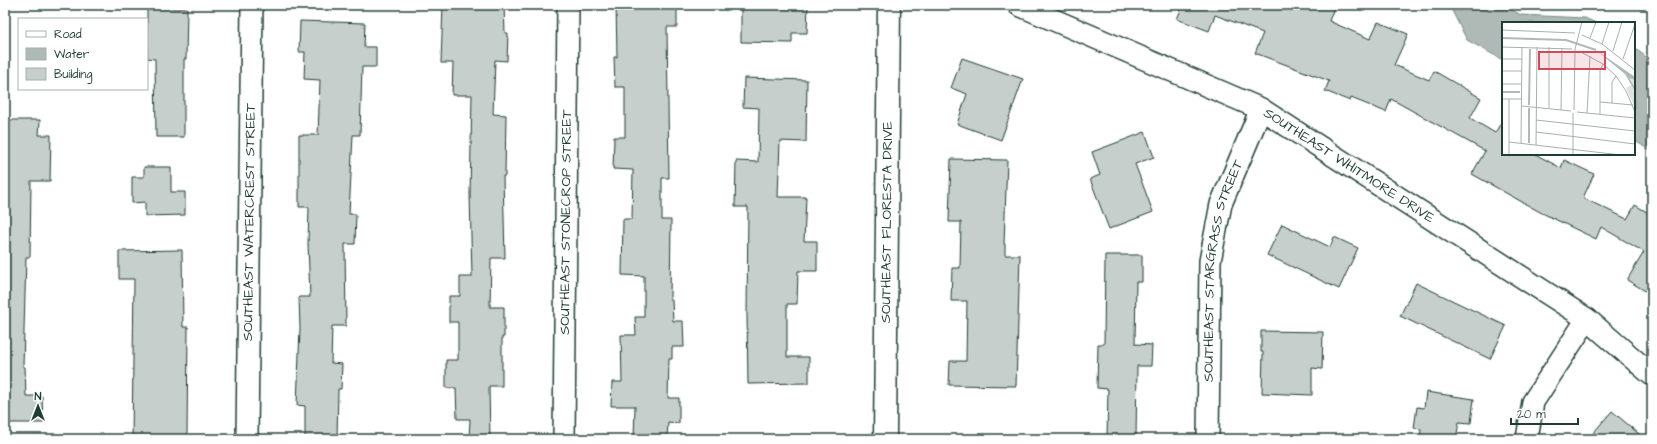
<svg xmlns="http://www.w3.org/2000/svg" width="1657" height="444" font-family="'Architects Daughter',sans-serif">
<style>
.water{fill:#afbab7;stroke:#758883}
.building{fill:#c7cfcc;stroke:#1f3d34}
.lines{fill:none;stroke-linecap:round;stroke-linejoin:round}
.street-casing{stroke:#1f3d34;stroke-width:24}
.secondary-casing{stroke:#1f3d34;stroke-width:25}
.street{stroke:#fff;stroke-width:21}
.secondary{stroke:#fff;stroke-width:22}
.labels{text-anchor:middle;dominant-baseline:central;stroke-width:3;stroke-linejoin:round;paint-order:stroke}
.street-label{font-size:14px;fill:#1f3d34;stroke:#fff}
.inset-river{fill:none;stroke:#afbab7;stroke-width:2}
.inset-road{fill:none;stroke:#a5b1ae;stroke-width:1}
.view{fill:#d1495b;fill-opacity:0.15;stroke:#d1495b;stroke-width:2}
.inset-edge{fill:none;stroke:#1f3d34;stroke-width:2}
</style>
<rect width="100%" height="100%" fill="#fff"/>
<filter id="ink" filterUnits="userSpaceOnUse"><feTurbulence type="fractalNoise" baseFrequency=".025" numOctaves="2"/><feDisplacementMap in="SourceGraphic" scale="8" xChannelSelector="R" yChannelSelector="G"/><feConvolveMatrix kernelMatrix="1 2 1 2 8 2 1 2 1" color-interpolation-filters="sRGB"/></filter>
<g filter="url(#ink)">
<path class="water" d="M 1449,5 L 1503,5 L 1521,15 L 1585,18 L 1596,23 L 1503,23 L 1503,60 L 1467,40 Z
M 1634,48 L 1652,61 L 1652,152 L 1634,140 Z"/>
<path class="building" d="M 443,5 L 504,5 L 505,33 L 508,33 L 507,61 L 495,60 L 493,114 L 506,115 L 505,176 L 503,176 L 505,258 L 491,258 L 490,307 L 504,307 L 504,337 L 502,337 L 502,386 L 489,386 L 490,439 L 469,439 L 470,419 L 457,419 L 456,388 L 446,388 L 446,360 L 458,360 L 458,322 L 449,322 L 449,296 L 460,296 L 460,277 L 472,277 L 470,194 L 472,95 L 452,95 L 453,63 L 441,63 Z
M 616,5 L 677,5 L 677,27 L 667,27 L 669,178 L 662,178 L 662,220 L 671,220 L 670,300 L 672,300 L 673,321 L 683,321 L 684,347 L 672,347 L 672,359 L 669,359 L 668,398 L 679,398 L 679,423 L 668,422 L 667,439 L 634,439 L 635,406 L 611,406 L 612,382 L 622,382 L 621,335 L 636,335 L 635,317 L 644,317 L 644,276 L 622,275 L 623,219 L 632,219 L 633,170 L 613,169 L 614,137 L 625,137 L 625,87 L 615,87 L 614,57 L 617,57 Z
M 741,5 L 808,5 L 807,33 L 792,33 L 792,43 L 741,42 Z
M 1183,5 L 1335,5 L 1329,21 L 1370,39 L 1378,22 L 1408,34 L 1394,65 L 1429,80 L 1434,71 L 1481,98 L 1470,118 L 1495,133 L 1503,119 L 1503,154 L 1535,154 L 1561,168 L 1564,160 L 1594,174 L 1583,198 L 1627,219 L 1635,205 L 1652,215 L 1652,295 L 1627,280 L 1644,252 L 1601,227 L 1596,239 L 1540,212 L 1472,174 L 1485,151 L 1391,99 L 1386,112 L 1351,98 L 1350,101 L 1325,91 L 1329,81 L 1255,53 L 1263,33 L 1215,15 L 1209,31 L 1177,19 Z
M 147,7 L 187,8 L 186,59 L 184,59 L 184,137 L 156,137 L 155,59 L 147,58 Z
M 300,21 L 365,23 L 364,47 L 376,47 L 376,67 L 362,67 L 360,135 L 353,135 L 349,214 L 356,214 L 355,244 L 345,244 L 346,326 L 332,326 L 331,363 L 342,364 L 341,389 L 338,389 L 337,439 L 305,439 L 305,406 L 297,405 L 300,328 L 299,297 L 310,297 L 308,243 L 309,207 L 299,207 L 299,135 L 318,135 L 320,80 L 304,79 L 305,52 L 299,52 Z
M 962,58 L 1023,79 L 1001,140 L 957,124 L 967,94 L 951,88 Z
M 744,78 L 807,80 L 806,142 L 780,141 L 778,197 L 806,197 L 804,241 L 817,241 L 817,271 L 798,271 L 797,304 L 787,304 L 787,357 L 809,357 L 809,383 L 748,384 L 747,315 L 748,207 L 735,207 L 736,161 L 758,162 L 759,108 L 743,107 Z
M 5,120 L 40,120 L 39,135 L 51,135 L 50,181 L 31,181 L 30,257 L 26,257 L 23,367 L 25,367 L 26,396 L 42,396 L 43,423 L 5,423 Z
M 1145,132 L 1154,157 L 1135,164 L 1153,212 L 1109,229 L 1090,179 L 1100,175 L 1092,152 Z
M 951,159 L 1007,160 L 1004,244 L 1005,244 L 1005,255 L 1020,255 L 1016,386 L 949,385 L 950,361 L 966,361 L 967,301 L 951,301 L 952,268 L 960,268 L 961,222 L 949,222 Z
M 144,167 L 171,167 L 171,192 L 185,192 L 185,215 L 145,216 L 145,202 L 132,203 L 132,177 L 144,177 Z
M 1282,224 L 1330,247 L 1334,237 L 1358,248 L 1339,289 L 1267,255 Z
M 182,250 L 183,327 L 188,327 L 187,437 L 167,436 L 167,439 L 132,439 L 134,279 L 119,279 L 119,251 Z
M 1105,255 L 1142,255 L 1142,282 L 1136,282 L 1135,344 L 1152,345 L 1151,366 L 1137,366 L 1136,439 L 1107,439 L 1108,389 L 1097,388 L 1098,344 L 1104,344 Z
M 1416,283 L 1506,326 L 1490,359 L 1400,316 Z
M 1261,331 L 1323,332 L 1322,369 L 1312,368 L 1312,395 L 1262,393 L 1263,352 L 1261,352 Z
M 1426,392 L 1474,399 L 1471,423 L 1459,422 L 1456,439 L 1420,439 L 1421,429 L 1414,428 L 1417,407 L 1424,408 Z
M 1612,411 L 1645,439 L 1588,439 Z"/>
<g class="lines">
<defs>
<g id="street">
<path id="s1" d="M 1019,5 L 1261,109 L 1587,319 L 1652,375"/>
<path id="s2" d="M 247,439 L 252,5"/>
<path id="s3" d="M 564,439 L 568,5"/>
<path id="s4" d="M 1208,439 L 1210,261 L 1221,204 L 1261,109"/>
<path d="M 1527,439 L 1533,402 L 1587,319"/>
</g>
<g id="secondary">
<path id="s5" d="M 885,439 L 889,5"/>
</g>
</defs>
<use href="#street" class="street-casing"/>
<use href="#secondary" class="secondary-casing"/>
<use href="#street" class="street"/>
<use href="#secondary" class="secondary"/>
</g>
</g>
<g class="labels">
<g class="street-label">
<text stroke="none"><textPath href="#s1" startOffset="368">SOUTHEAST WHITMORE DRIVE</textPath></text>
<text stroke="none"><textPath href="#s2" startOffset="217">SOUTHEAST WATERCREST STREET</textPath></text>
<text stroke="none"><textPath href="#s3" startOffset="217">SOUTHEAST STONECROP STREET</textPath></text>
<text stroke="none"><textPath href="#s5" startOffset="217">SOUTHEAST FLORESTA DRIVE</textPath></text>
<text stroke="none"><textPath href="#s4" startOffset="170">SOUTHEAST STARGRASS STREET</textPath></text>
</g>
</g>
<g transform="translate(1502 22)">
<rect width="133" height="133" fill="#fff"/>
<path d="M 129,53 L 133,56 L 133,86 L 124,66 L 129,63 L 126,56 Z" fill="#dee3e2"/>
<path d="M 94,28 L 133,55 L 133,58 L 127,56 L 133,66 L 133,69 L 123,52 Z" fill="#afbab7"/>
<path class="inset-river" d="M 0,16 L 64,18 L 94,28M 0,70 L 18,70M 27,83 L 28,27M 27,86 L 27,121"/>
<path class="inset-road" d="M 0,8 L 73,11M 80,13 L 100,22 L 133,48M 88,16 L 94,0M 100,22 L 107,0M 0,25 L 70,27M 77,29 L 101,42 L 114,54 L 124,69 L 133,90M 111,29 L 120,0M 0,37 L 20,37M 121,37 L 133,2M 0,49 L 20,49M 0,62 L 20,62M 0,77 L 19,77M 98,80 L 131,83M 110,81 L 110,60 L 114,54M 20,84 L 69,89M 47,86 L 47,25M 59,88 L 60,26M 72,88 L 73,27 L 80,0M 75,90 L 133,96M 85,91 L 88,34M 98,92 L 98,48 L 101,42M 34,98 L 133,109M 34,110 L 133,122M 7,120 L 119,133M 19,121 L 20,25M 34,123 L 35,25M 7,132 L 7,77M 71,133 L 71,91"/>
<path class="view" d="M 37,30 L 103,30 L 103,47 L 37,47 Z"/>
<rect width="133" height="133" class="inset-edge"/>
</g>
<rect width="1657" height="444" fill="none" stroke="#fff" stroke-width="20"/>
<rect x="10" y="10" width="1637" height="424" fill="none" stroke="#1f3d34" stroke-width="1.5" filter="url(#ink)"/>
<rect x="18" y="18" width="130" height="72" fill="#ffffff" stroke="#a5b1ae"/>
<rect x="26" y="31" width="20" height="6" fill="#ffffff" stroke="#a5b1ae"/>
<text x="54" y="38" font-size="12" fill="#1f3d34">Road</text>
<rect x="26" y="48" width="20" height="12" fill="#afbab7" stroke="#a5b1ae"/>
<text x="54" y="58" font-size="12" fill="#1f3d34">Water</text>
<rect x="26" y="68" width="20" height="12" fill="#c7cfcc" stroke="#a5b1ae"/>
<text x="54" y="78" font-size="12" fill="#1f3d34">Building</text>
<g transform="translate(38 406)" stroke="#ffffff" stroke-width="3" paint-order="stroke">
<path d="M0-3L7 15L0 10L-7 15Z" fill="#1f3d34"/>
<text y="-6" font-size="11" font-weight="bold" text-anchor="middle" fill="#1f3d34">N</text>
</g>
<path d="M1511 418v6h67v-6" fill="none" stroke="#1f3d34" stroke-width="2"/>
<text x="1517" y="418" font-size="12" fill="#1f3d34" stroke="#ffffff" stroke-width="3" paint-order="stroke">20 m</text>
</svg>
